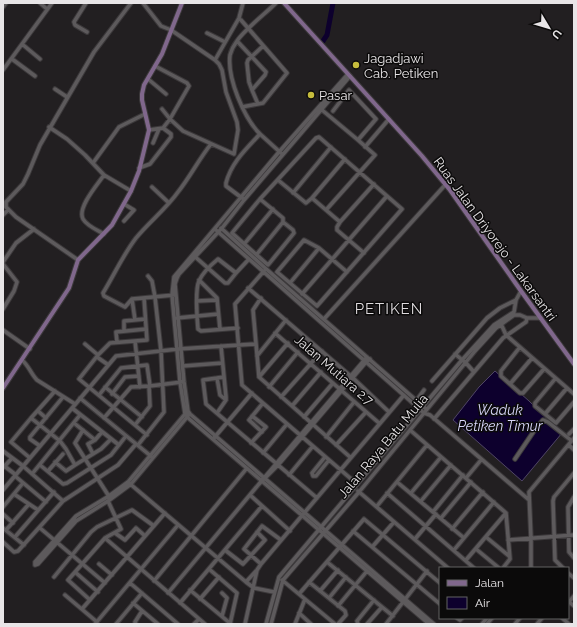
<svg xmlns="http://www.w3.org/2000/svg" width="577" height="627" font-family="Raleway,sans-serif">
<style>
.water{fill:#0d002d;stroke:#4f4565}
.lines{fill:none;stroke-linecap:round;stroke-linejoin:round}
.river{stroke:#0d002d;stroke-width:5}
.minor-casing{stroke:#3c393b;stroke-width:5.5}
.major-casing{stroke:#3c393b;stroke-width:6}
.minor{stroke:#5d5a5c;stroke-width:3.5}
.major{stroke:#80678c;stroke-width:4}
.poi-dot{fill:#c6bc3c;stroke:#0b0a0a;stroke-width:1.5}
.labels{text-anchor:middle;dominant-baseline:central;stroke-width:3;stroke-linejoin:round;paint-order:stroke}
.poi-label{font-size:13px;fill:#e8e5e7;stroke:#0b0a0a;text-anchor:start}
.street-label{font-size:13px;fill:#e8e5e7;stroke:#0b0a0a}
.water-label{font-size:14px;font-style:italic;fill:#d7d5f9;stroke:#0b0a0a}
.quarter-label{font-size:15px;letter-spacing:1px;fill:#dedadd;stroke:#0b0a0a}
</style>
<rect width="100%" height="100%" fill="#221f21"/>
<path class="water" d="M495 371 529 401 562 433 522 481 453 420 479 387Z"/>
<g class="lines">
<path class="river" d="M323 41 327 35 333 3"/>
<g class="minor-casing">
<path id="minor" d="M40 3 47 9
M86 3 74 22 75 25 87 32
M143 3 161 26 171 30 215 60 219 64 222 70 226 92 237 122 238 130 234 154 183 131 170 119 162 109
M3 7 6 3
M241 20 287 73 263 103 242 107
M207 33 225 42
M237 41 266 72 265 75 252 90 258 104
M22 44 40 59
M12 59 35 76
M215 60 239 18 243 3
M3 70 52 3
M350 76 244 200 222 228 179 274 177 278 175 284 184 382 188 411 190 414 434 624
M148 79 166 94
M55 89 67 97
M252 90 249 82 247 63 248 60 263 46
M322 110 358 140
M49 127 67 139 85 155 104 175 131 191
M149 130 163 128 170 119 189 86 187 83 155 66
M260 134C244 118 227 78 230 55 231 51 234 45 237 41 244 30 266 13 276 3
M153 143 159 129
M365 147 389 119
M93 163 119 127 145 114
M139 168 150 164 171 137V134L163 128
M278 180 306 203 312 198 340 222 337 227V230L364 253
M152 187 169 203
M293 193 331 147
M242 198 226 186V183C231 163 246 149 260 134L281 153
M312 198 345 159
M260 199 283 218V222L293 230 294 233 268 265 232 233 260 199 316 138 319 137 402 209 317 306 277 272 304 240 319 248 347 272
M326 210 375 155 358 140 376 119 349 90 333 111
M3 215 8 210
M124 221 134 210 124 204
M340 222 374 184
M221 228 264 267 425 408
M216 230 424 413 430 415 528 499
M104 234C97 230 87 226 83 219 77 208 97 185 104 175
M245 243 273 209
M257 254 283 222
M193 255 225 283H228L236 273 218 259C212 264 202 274 199 281 195 289 197 319 198 329L201 331 238 328
M78 260 16 217 6 207V202L23 184 28 174 40 145 94 52 131 3
M3 262 16 243 34 229
M3 264 17 282 14 291 3 309
M264 271 235 304 242 385 357 484
M236 273 249 259
M199 280 217 298 220 329
M290 283 319 248
M248 288 353 378 389 412
M302 294 387 196
M144 298 147 340 110 343 98 355 79 379 147 435
M261 298 253 310 259 377 350 457
M132 299 125 307 104 296 103 293C114 275 123 255 136 238 149 222 166 209 178 192 190 177 199 159 211 144
M197 301 217 300
M177 318 218 314
M324 319 446 184
M135 320 132 299 174 295
M501 324 506 335 574 394
M3 330 30 349
M124 331V321L145 319
M275 333 379 423
M135 341 140 387
M117 342 116 332 146 329
M85 344 98 355
M520 347 501 371V376L520 393H523L544 369
M455 354 466 363 474 372
M257 356 286 320
M97 357 107 364
M367 357 259 484 278 465 366 362 370 359
M22 360C29 366 31 374 37 380L75 404
M183 366 222 363
M224 377 203 380 206 404 317 498
M259 377 288 343
M217 378 220 395 226 400
M555 379 535 403V406L556 423 574 402
M432 381 487 318 500 308 516 300
M510 384 532 358
M105 387 142 417
M269 387 298 352
M55 391 31 418 60 441 66 449 75 465 101 449 111 439
M112 394 125 377 139 376
M99 395 121 368 147 365 150 386
M281 397 322 351
M80 398 152 457
M416 401 424 390
M292 406 321 372
M72 408 119 445
M38 411 46 418
M186 413 187 417 429 624
M217 413 226 400V397L221 346
M545 414 567 388
M304 417 333 383
M104 418 131 387 150 386 182 382
M434 419 503 338 523 324 526 322 527 318
M74 423 95 440
M135 425 150 406 149 386
M83 430 75 443 110 498
M410 430 506 513 510 559 503 568
M262 432 249 420 263 403
M569 434 574 429
M326 437 354 402
M214 438 252 393
M251 443 266 427 252 416
M138 445 164 412 161 351 155 297 152 281 148 276
M336 445 366 412
M569 445 574 450
M40 446 30 439V437L63 397
M3 451 23 466 63 501
M263 453 287 424
M93 454 88 444 95 440 102 432
M325 457 312 473 313 476H316L329 460
M30 458 11 442 31 418
M515 459 536 428 543 420 548 422 572 441
M55 462 66 471 75 465
M3 465 16 475
M40 465 63 484 67 483 111 455 126 436
M4 467 12 458
M48 471 63 454
M32 474 80 415
M289 475 313 446
M15 476 46 502
M466 478 481 460
M397 482 464 538
M129 483 246 582 254 588 274 592
M3 490 116 356 178 349 255 344
M358 491 448 568
M387 493 474 568
M411 493 441 457
M14 494 38 510
M250 495 290 531
M574 497 568 507 569 552 574 558
M421 501 451 465
M377 506 427 445
M3 507 23 483
M433 512 463 475
M3 514 13 523
M441 518 471 482
M3 528 24 545
M40 528 105 583
M452 529 483 492
M6 530 29 504
M353 531 440 604
M115 533 125 540 136 528 145 536
M15 537 54 492
M486 537 509 556
M105 538 205 624
M415 539 436 514
M508 540 574 535
M3 542 14 552 18 551 63 501 118 465 136 444
M373 546 394 522
M476 549 499 568
M225 550 243 564 265 540 257 532
M454 550 494 502
M466 560 506 513
M327 562 393 616
M99 564 112 575
M261 564 244 549 262 526 281 540
M35 565V562L76 516 109 496 128 482 185 414 180 382 172 295 174 277 279 152 348 74
M35 565 38 564 76 521 108 501 131 484 188 416
M531 568V538L529 492 574 438
M563 568 555 560 553 501 554 497 574 473
M209 569 237 593 230 624
M75 572 98 592
M568 573 574 578
M54 577 91 532 97 527 132 510 154 526
M282 580 335 624
M154 581 247 468
M246 582 256 571
M309 582 345 611 346 615 338 624
M130 583 178 624
M190 590 231 624
M320 591 338 570
M168 593 259 484
M299 594 364 519 440 583
M65 595 97 622
M329 598 346 577
M200 599 219 577
M90 600 68 580 105 538 121 529 108 501
M568 601 574 606
M569 602 574 596
M133 603 158 624
M180 603 262 506
M338 606 367 571
M82 609 165 513
M299 613 311 624
M222 616 227 598 222 593
M457 618 460 620 462 618
M562 618 569 624
M95 624 178 525
M116 624 142 593
M136 624 135 622 142 611
M194 624 199 619
M245 624 257 570 261 564 404 395
M266 624 279 577 462 360 494 325 514 312 516 300 521 291
M271 624 283 580 359 492 475 351 496 328 514 315H520L527 318H541
M295 624 305 599
M358 624 357 621 374 600
M367 624 382 607
M386 624 427 571
M482 624 487 618
M487 624 492 618
M515 624 520 618
M537 624 542 618"/>
</g>
<g class="major-casing">
<path id="major" d="M284 3 422 156 450 190 521 291 574 364
M3 388 69 288 78 260 112 225 131 191 139 171 149 130 142 100V94L144 85 162 54 182 3"/>
</g>
<use href="#minor" class="minor"/>
<use href="#major" class="major"/>
</g>
<g class="poi-dot">
<circle cx="356" cy="65" r="4"/>
<circle cx="311" cy="95" r="4"/>
</g>
<g class="labels">
<g class="poi-label">
<text x="364" y="58">Jagadjawi<tspan x="364" dy="15">Cab. Petiken</tspan></text>
<text x="319" y="95">Pasar</text>
</g>
<g class="street-label">
<text transform="translate(495 239) rotate(54)">Ruas Jalan Driyorejo - Lakarsantri</text>
<text transform="translate(334 370) rotate(41)">Jalan Mutiara 2.7</text>
<text transform="translate(383 446) rotate(-50)">Jalan Raya Batu Mulia</text>
</g>
<g class="water-label">
<text x="500" y="410">Waduk<tspan x="500" dy="16">Petiken Timur</tspan></text>
</g>
<g class="quarter-label">
<text x="389" y="309">PETIKEN</text>
</g>
</g>
<rect width="577" height="627" fill="none" stroke="#e8e5e7" stroke-width="8"/>
<rect x="439" y="567" width="130" height="52" fill="#0b0a0a" stroke="#636262"/>
<rect x="447" y="580" width="20" height="6" fill="#80678c" stroke="#636262"/>
<text x="475" y="587" font-size="12" fill="#e8e5e7">Jalan</text>
<rect x="447" y="597" width="20" height="12" fill="#0d002d" stroke="#636262"/>
<text x="475" y="607" font-size="12" fill="#e8e5e7">Air</text>
<g transform="translate(549 28) rotate(128)" stroke="#0b0a0a" stroke-width="3" paint-order="stroke">
<path d="M0-3L7 15L0 10L-7 15Z" fill="#e8e5e7"/>
<text y="-6" font-size="11" font-weight="bold" text-anchor="middle" fill="#e8e5e7">U</text>
</g>
</svg>
